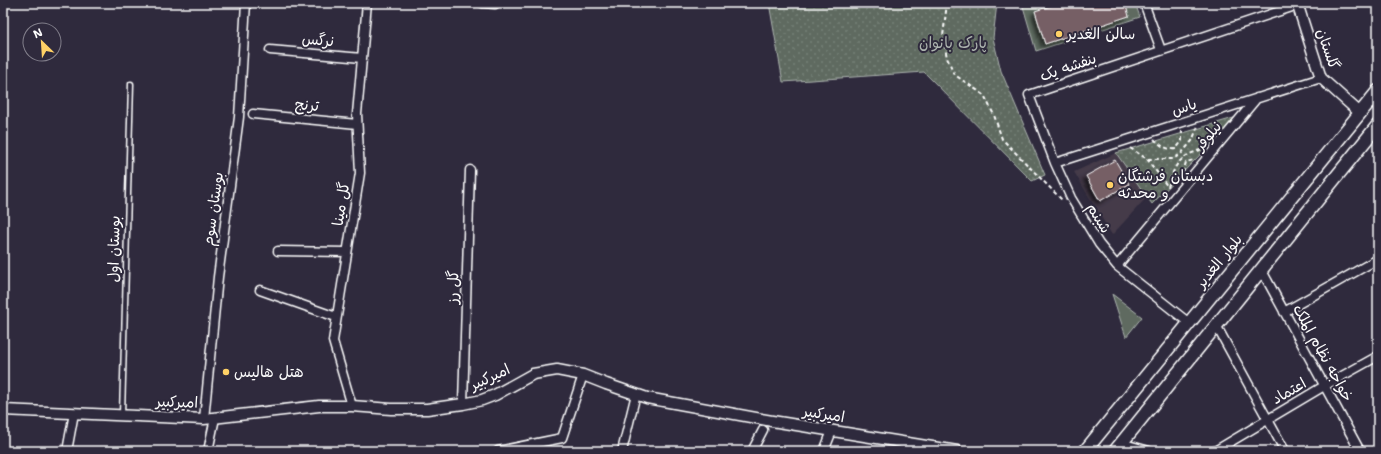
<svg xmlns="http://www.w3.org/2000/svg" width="1381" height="454" font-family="'Shantell Sans','Playpen Sans Arabic',sans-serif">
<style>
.built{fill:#443a49}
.grass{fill:#5e6b60;stroke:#aeb5b0}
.park{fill:url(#park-dots);stroke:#aeb5b0}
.building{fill:#765e65;stroke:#fff;filter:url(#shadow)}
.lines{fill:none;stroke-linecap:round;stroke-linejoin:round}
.service-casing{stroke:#fff;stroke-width:7}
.minor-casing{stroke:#fff;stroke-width:11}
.tertiary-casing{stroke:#fff;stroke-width:13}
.primary-casing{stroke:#fff;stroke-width:15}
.path{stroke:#fff;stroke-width:2;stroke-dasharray:4 3;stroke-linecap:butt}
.service{stroke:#2f2a3d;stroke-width:4}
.minor{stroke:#2f2a3d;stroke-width:8}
.tertiary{stroke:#2f2a3d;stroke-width:10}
.primary{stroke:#2f2a3d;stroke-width:12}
.poi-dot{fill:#ffd166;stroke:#2f2a3d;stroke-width:1.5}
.labels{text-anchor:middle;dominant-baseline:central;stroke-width:4;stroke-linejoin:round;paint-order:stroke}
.poi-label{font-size:15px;fill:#fff;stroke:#2f2a3d;text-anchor:start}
.street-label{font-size:15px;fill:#fff;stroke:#2f2a3d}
.park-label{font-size:15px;fill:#aeb5b0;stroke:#2f2a3d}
</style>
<defs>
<pattern id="park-dots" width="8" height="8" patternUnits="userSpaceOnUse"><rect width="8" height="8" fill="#5e6b60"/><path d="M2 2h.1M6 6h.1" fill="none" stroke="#768178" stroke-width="1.8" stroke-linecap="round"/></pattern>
<filter id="shadow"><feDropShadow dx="-3.5" dy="3.5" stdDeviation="2" flood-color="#0009"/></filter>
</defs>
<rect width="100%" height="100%" fill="#2f2a3d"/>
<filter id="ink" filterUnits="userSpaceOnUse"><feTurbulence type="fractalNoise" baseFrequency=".025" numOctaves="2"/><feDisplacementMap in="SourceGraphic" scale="8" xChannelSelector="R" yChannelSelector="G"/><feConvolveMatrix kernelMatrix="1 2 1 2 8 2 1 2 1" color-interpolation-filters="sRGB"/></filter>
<g filter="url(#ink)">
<path class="built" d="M1116 153 1147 197 1112 235 1074 172Z"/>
<path class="grass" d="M1022 3H1135L1140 17 1036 51Z
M1112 294 1142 317 1126 337Z"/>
<path class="park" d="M769 3H997L993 38 1001 71 1045 175 1032 181 924 72 783 82Z
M1237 117 1152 204 1116 153Z"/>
<path class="building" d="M1060 3H1125L1129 16 1045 44 1035 11Z
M1115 160 1129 184 1100 201 1086 176Z"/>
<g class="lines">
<g class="service-casing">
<path id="service" d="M122 415 131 84"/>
</g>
<g class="minor-casing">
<path id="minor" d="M482 3 495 4
M1144 3 1161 50
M270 50 362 58
M253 114 357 124
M1055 163 1321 78
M278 251 347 252
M1117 266 1257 98
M1261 269 1360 451
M260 290 336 317
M1284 312 1378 259
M1189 323 1117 266 1099 244 1071 198 1055 163 1029 95 1304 3
M1216 325 1285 451
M463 404 470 170
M352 406 333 341 360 173 357 114 367 3
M204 419 218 277 239 117 246 3
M1121 443 1149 451
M67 451 74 413
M208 451 215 418
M498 451 562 438 583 375
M622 451 636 394
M752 451 763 430
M824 451 832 431
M1215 451 1324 386 1378 356"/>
</g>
<g class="tertiary-casing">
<path id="tertiary" d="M1297 3 1321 78 1360 113
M3 410 204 419 319 406H352L391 409H427L463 404 482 400 495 395 533 374 557 370 583 375 606 384 647 398 772 421 957 451"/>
</g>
<g class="primary-casing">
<path id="primary" d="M1085 451 1378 91
M1115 451 1378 125"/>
</g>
<path class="path" d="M947 3 943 36 947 58 955 75 984 95 994 115 1002 139 1062 200
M1154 139C1161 146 1167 150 1176 149L1182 141V131
M1130 148 1147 159H1173L1181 154 1192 141 1198 126
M1147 159 1168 187
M1183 173 1186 162 1194 160
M1168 187C1175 164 1178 157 1203 149"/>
<use href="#service" class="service"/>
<use href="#minor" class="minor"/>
<use href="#tertiary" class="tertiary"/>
<use href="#primary" class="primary"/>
</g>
</g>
<g class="poi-dot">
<circle cx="1059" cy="34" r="4"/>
<circle cx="1110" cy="185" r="4"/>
<circle cx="226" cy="372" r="4"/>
</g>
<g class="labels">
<g class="poi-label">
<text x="1067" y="34">سالن الغدیر</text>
<text x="1118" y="176">دبستان فرشتگان<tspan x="1118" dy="17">و محدثه</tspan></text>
<text x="234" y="372">هتل هالیس</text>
</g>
<g class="street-label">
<text transform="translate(318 40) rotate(5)">نرگس</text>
<text transform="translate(1328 49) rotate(71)">گلستان</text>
<text transform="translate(1068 67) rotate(-19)">بنفشه یک</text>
<text transform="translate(307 105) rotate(5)">ترنج</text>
<text transform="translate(1184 107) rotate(-18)">یاس</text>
<text transform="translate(1208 136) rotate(-50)">نیلوفر</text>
<text transform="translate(341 204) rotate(-81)">گل مینا</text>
<text transform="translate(213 209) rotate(-82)">بوستان سوم</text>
<text transform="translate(1099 218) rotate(59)">شبنم</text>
<text transform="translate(114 249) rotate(-89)">بوستان اول</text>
<text transform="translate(1219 261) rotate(-51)">بلوار الغدیر</text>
<text transform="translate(453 287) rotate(-88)">گل رز</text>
<text transform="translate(1323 353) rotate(61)">خواجه نظام الملک</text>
<text transform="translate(490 377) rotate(-25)">امیرکبیر</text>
<text transform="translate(1289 391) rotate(-30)">اعتماد</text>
<text transform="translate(177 402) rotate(2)">امیرکبیر</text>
<text transform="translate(824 414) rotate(9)">امیرکبیر</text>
</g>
<g class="park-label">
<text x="953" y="43">پارک بانوان</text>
</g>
</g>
<rect width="1381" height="454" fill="none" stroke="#2f2a3d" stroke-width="16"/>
<rect x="8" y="8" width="1365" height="438" fill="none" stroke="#fff" stroke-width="1.5" filter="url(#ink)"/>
<g transform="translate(42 42) rotate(335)"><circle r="19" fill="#2f2a3d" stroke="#827f8b"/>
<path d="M0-3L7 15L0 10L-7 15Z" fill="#ffd166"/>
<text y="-6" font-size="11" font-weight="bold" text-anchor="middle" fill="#ffffff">N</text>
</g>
</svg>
